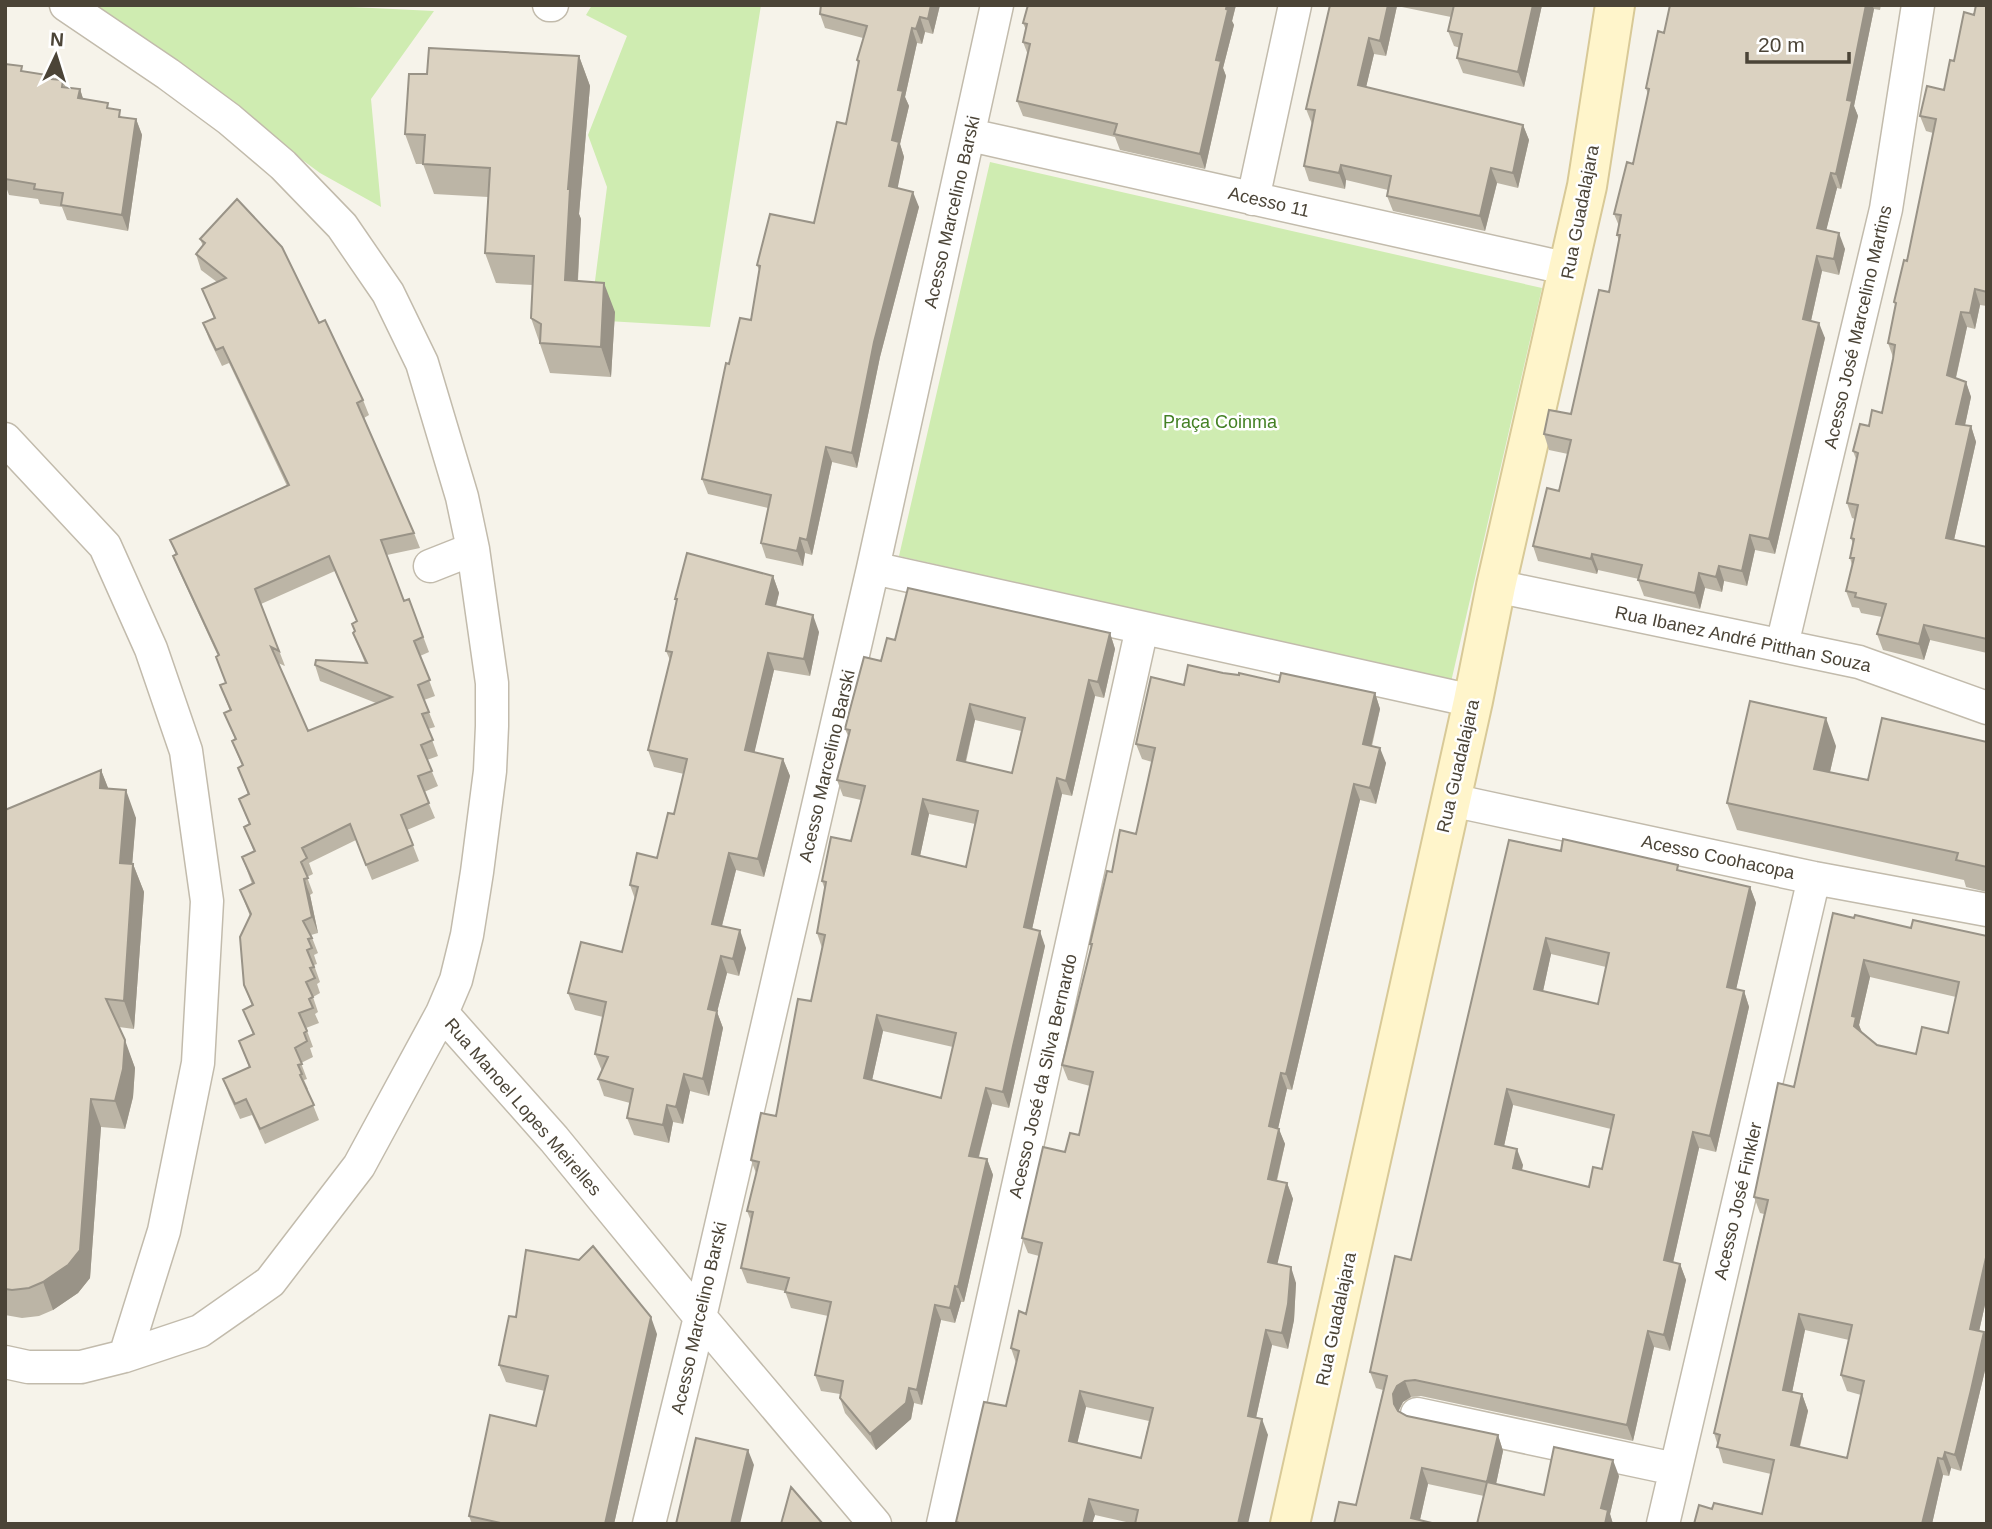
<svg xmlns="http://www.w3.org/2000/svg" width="1992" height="1529" font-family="Helvetica,sans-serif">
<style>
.green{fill:#cfecb1}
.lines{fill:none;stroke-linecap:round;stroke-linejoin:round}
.minor-casing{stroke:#c2bbac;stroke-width:35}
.secondary-casing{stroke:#d8c997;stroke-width:42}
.minor{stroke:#fff;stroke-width:32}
.secondary{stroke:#fff5cb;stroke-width:38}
.wall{fill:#bcb5a6;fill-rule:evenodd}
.shaded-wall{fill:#999387}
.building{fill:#dbd2c1;stroke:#999387;stroke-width:2;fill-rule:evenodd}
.labels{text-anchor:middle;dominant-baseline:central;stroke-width:5;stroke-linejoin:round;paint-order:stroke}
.street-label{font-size:18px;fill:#4b4437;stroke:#fff}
.park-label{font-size:18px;fill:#448125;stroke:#fff}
</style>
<rect width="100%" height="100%" fill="#f6f3ea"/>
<path class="green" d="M93 5H310L434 11 371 99 381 207 320 173Z
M592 5H761L710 327 590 320 607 187 588 135 627 36 586 15Z
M990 162 1542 288 1451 682 899 556Z"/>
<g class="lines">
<g class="minor-casing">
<path id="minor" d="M549 5H552
M970 135 1569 269
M1253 199 1295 5
M5 439 105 546 151 649 186 751 207 901 198 1063 164 1231 125 1356
M430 566 473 549
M873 568 1473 701
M1496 586 1859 662 1987 708
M1782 645 1886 209 1918 5
M1451 800 1814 878 1987 910
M442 1013 554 1139 700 1317 875 1524
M5 1362 28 1367H81L125 1356 200 1331 270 1282 359 1166 442 1013 456 980 467 935 477 872 490 771 492 726V683L473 549 462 497 422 363 388 293 342 226 283 165 229 119 168 74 66 5
M1417 1414 1675 1469
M649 1524 700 1317 873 568 997 5
M943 1524 1142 628
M1663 1524 1814 878"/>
</g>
<g class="secondary-casing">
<path id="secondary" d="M1290 1524 1473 701 1496 586 1587 186 1615 5"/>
</g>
<use href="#minor" class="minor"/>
<use href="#secondary" class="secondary"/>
</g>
<path class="wall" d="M940 5 933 34 925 32 922 44 917 43 905 97 909 106 900 144 904 157 897 188 919 207 880 357 857 468 832 462 812 555 805 553 803 566 766 558 761 543 768 508 708 494 702 479 729 364 751 320 759 270 757 265 814 223 846 124 858 64 857 60 863 38 825 28 820 14Z
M1028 5H1236L1232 21 1234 25 1223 68 1226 76 1205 169 1120 150 1115 137 1023 116 1017 101 1028 55 1023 42 1026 30 1023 23Z
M1330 5H1542L1524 87 1463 73 1457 58 1460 48 1454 46 1448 31 1451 17 1397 6 1386 56 1374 54 1366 87 1523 125 1529 140 1518 188 1497 183 1485 231 1393 211 1387 196 1388 190 1346 180 1345 189 1309 181 1304 166 1312 124 1306 109Z
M1670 5H1881L1880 10 1874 9 1854 106 1858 116 1841 189 1837 188 1826 230 1845 249 1839 275 1822 271 1811 321 1825 338 1775 554 1755 550 1747 586 1724 581 1722 592 1705 588 1700 609 1644 596 1638 580 1639 579 1598 570 1597 574 1538 561 1533 546 1559 491 1568 454 1549 450 1544 434 1571 414 1609 292 1619 241 1617 235 1619 226 1614 214 1633 164 1648 95 1646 88 1664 33Z
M1987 5V306L1980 305 1975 329 1967 327 1956 378 1966 382 1971 397 1965 425 1971 426 1976 442 1954 540 1987 547V653L1930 640 1924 660 1883 650 1877 634 1882 617 1861 613 1859 608 1852 607 1846 591 1852 565 1850 558 1853 544 1851 538 1855 519 1852 518 1847 503 1856 459 1853 451 1869 426 1882 413 1893 357 1888 343 1896 306 1894 302 1907 261 1933 133 1926 131 1920 116 1944 90 1954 61 1974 15Z
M579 56 590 86 579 214 581 219 578 281 615 312 611 377 550 373 531 318 533 285 496 283 485 253 488 197 434 194 423 164H416L405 134 427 74Z
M5 59 7 64 24 72 54 79 63 80 66 88 80 89 83 99 110 109 122 117 136 119 142 135 128 231 67 220 62 207 40 204 38 199 9 195 5 184Z
M200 239 319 323 363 400 369 415 364 418 414 533 420 548 387 555 404 601 409 599 429 652 420 656 435 696 424 700 435 727 428 729 438 756 427 760 438 786 424 792 435 818 407 830 419 861 372 880 356 840 309 863 313 874 307 877 313 893 310 895 318 933 311 935 318 953 314 955 317 964 314 965 320 982 317 984 320 993 313 997 318 1012 315 1014 319 1023 306 1028 313 1047 310 1048 313 1057 301 1063 307 1079 304 1080 308 1089 307 1090 319 1120 265 1144 252 1115 240 1119 229 1095 223 1079 249 1067 239 1041 253 1034 243 1010 252 1006 244 985 250 916 240 890 252 884 242 857 254 852 244 827 249 824 239 799 248 794 238 768 242 766 232 741 235 739 224 713 230 711 220 685 226 683 218 656 179 571 173 556 176 555 170 540 287 486 229 363 222 366 209 339 203 323 214 318 202 289 217 282 201 270 196 254 203 246ZM335 571 357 622 352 624 355 632 353 633 365 663 315 665 320 681 376 703 308 731 278 663 285 666 261 604Z
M773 576 779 593 776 606 819 632 810 676 774 670 754 752 783 759 790 776 764 877 736 870 722 926 746 948 739 976 727 973 717 1012 723 1028 709 1096 690 1091 683 1124 673 1122 669 1143 634 1135 627 1118 630 1103 604 1096 598 1079 602 1071 595 1054 603 1017 575 1010 568 993 622 952 635 899 630 885 657 858 674 814 684 774 654 767 648 750 670 660 666 651 677 603 675 599Z
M1110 633 1115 649 1104 698 1095 696 1072 796 1062 794 1032 929 1045 946 1009 1108 992 1104 979 1157 987 1159 993 1175 964 1302H961L955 1323 941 1320 922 1405 914 1403 911 1419 876 1450 845 1413 840 1398V1394L821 1391 815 1375 828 1316 791 1308 785 1291 747 1283 741 1268 751 1221 747 1211 756 1173 751 1160 776 1116 811 1001 822 948 817 933 825 890 822 881 851 841 861 800 843 796 837 780 849 738 845 729 881 661 895 640ZM975 720 1021 731 1012 773 966 762ZM929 814 975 824 966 867 920 856ZM883 1031 953 1047 941 1098 872 1080Z
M1223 673 1279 682 1375 693 1380 709 1372 746 1386 763 1376 804 1360 800 1292 1090 1287 1089 1278 1128 1285 1144 1277 1181 1287 1183 1293 1199 1277 1264 1296 1283 1294 1320 1288 1349 1272 1345 1256 1418 1268 1435 1135 1524 1095 1515 1092 1524H957L956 1522 1006 1406 1016 1363 1011 1348 1026 1314 1039 1256 1028 1253 1022 1238 1065 1152 1079 1135 1090 1086 1068 1080 1062 1065 1091 948 1090 944 1112 872 1136 834 1152 762 1142 759 1136 744 1184 685ZM1086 1407 1149 1421 1141 1458 1077 1443Z
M1987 742V892L1966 887 1964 880 1737 830 1727 803 1836 746 1830 772 1868 780Z
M101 770 108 788 136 818 132 864H133L144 892 134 1029 119 1027 135 1068 133 1097 125 1129 101 1127 90 1278 78 1293 53 1310 39 1316 22 1318 5 1315V810Z
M1561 851 1680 871 1750 887 1756 903 1736 989 1744 991 1749 1007 1716 1152 1699 1148 1673 1262 1680 1264 1686 1280 1670 1351 1654 1347 1633 1441 1421 1396 1411 1397 1403 1402 1399 1410V1412L1407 1416 1498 1435 1503 1451 1496 1484 1544 1495 1619 1476 1610 1514 1613 1524H1477L1484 1496 1428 1484 1420 1520 1356 1505 1383 1390 1376 1388 1370 1372ZM1551 954 1606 967 1598 1004 1543 991ZM1513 1105 1611 1129 1602 1169 1589 1187 1522 1171 1523 1165 1504 1146Z
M1854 918 1911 928 1987 936V1296L1979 1331 1984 1332 1987 1339V1362L1961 1471 1951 1468 1949 1476 1943 1475 1932 1524H1694L1712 1509 1762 1514 1771 1474 1723 1463 1714 1433 1764 1214 1760 1213 1754 1197ZM1870 977 1956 997 1948 1033 1916 1054 1877 1045 1862 1032 1859 1025ZM1805 1330 1849 1340 1841 1375 1847 1391 1861 1395 1847 1458 1800 1447 1808 1411 1802 1394 1792 1392Z
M516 1317 657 1334 614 1524H472L469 1516 536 1426 545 1391 506 1382 499 1365Z"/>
<path class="shaded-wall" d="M931 5H940L933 34 928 19Z
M1227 5H1236L1232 21 1234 25 1223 68 1226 76 1205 169 1200 154Z
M1388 5 1397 6 1386 56 1380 41Z
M1533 5H1542L1524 87 1518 72Z
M1866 5H1872L1874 9 1854 106 1858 116 1841 189 1836 174 1847 100Z
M920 17 925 32 922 44 916 29Z
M912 28 917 43 905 97 909 106 900 144 904 157 895 201 889 186 892 140 898 90Z
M1369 38 1374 54 1363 100 1358 85Z
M579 56 590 86 579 214 581 219 576 310 565 280 568 189Z
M80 89 85 105 78 98Z
M136 119 142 135 128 231 122 215Z
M1523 125 1529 140 1518 188 1513 173Z
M1341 165 1346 180 1345 189 1339 173Z
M1491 168 1497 183 1485 231 1480 216Z
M1831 173 1837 188 1823 243 1817 228Z
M913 192 919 207 880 357 857 468 852 453 874 342Z
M1839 233 1845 249 1839 275 1834 259Z
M1817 256 1822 271 1808 334 1803 319Z
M604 283 615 312 611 377 601 347Z
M1975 289 1980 305 1975 329 1970 313Z
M1961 312 1967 327 1953 390 1947 375Z
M1819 323 1825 338 1775 554 1769 539Z
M1966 382 1971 397 1962 439 1956 424Z
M1971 426 1976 442 1951 553 1946 538Z
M826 447 832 462 812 555 807 540Z
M1750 535 1755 550 1747 586 1742 571Z
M800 538 805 553 803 566 797 551Z
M1592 554 1598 570 1597 574 1591 559Z
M1719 566 1724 581 1722 592 1716 577Z
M1699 573 1705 588 1700 609 1695 593Z
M773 576 779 593 772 621 766 604Z
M813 615 819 632 810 676 804 659Z
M1924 625 1930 640 1924 660 1919 644Z
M1110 633 1115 649 1104 698 1098 682Z
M768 653 774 670 751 767 745 750Z
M1089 680 1095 696 1072 796 1066 781Z
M1375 693 1380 709 1368 759 1363 744Z
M970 704 975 720 962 776 957 760Z
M1826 718 1836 746 1824 797 1814 769Z
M1380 748 1386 763 1376 804 1370 788Z
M783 759 790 776 764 877 758 859Z
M101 770 112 798 100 788Z
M1057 778 1062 794 1029 943 1024 927Z
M1354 784 1360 800 1292 1090 1286 1074Z
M126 790 136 818 130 891 120 863Z
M923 799 929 814 917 870 912 854Z
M729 853 736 870 718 941 712 924Z
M133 864 144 892 134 1029 124 1001Z
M304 879 310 895 318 933 312 917Z
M1750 887 1756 903 1733 1003 1727 987Z
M740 930 746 948 739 976 733 959Z
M1040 931 1045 946 1009 1108 1003 1092Z
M1546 938 1551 954 1540 1005 1534 989Z
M721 956 727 973 717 1012 723 1028 709 1096 703 1079 708 1009Z
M1864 960 1870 977 1859 1025 1862 1033 1854 1026 1852 1016Z
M1744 991 1749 1007 1716 1152 1710 1136Z
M877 1015 883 1031 869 1094 864 1078Z
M125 1040 135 1068 133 1097 125 1129 115 1101Z
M1281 1073 1287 1089 1275 1142 1269 1126Z
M684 1074 690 1091 683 1124 676 1107Z
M986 1088 992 1104 975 1171 969 1156Z
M1507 1089 1513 1105 1501 1160 1495 1144Z
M91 1099 101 1127 90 1278 78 1293 53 1310 43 1282Z
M667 1105 673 1122 669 1143 663 1125Z
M1279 1129 1285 1144 1273 1195 1268 1179Z
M1693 1132 1699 1148 1670 1276 1664 1260Z
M1517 1149 1523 1165 1518 1184 1513 1168Z
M987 1159 993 1175 964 1302 958 1287Z
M1287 1183 1293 1199 1274 1278 1268 1262Z
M1987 1253V1296L1976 1345 1970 1329Z
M1680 1264 1686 1280 1670 1351 1664 1335Z
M1291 1267 1296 1283 1294 1320 1288 1349 1282 1333Z
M955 1286 961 1302 955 1323 950 1308Z
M935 1305 941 1320 922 1405 917 1390Z
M1799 1314 1805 1330 1789 1407 1783 1390Z
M651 1317 657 1334 614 1524H605Z
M1266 1330 1272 1345 1253 1431 1248 1416Z
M1648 1331 1654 1347 1633 1441 1627 1425Z
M1984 1332 1987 1339V1362L1961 1471 1955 1455Z
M1405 1381 1411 1397 1403 1402 1399 1410 1400 1420 1394 1404 1393 1394 1397 1386Z
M909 1388 914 1403 911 1419 876 1450 870 1434Z
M1080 1391 1086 1407 1074 1457 1069 1441Z
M1802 1394 1808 1411 1796 1461 1791 1445Z
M1262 1419 1268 1435 1248 1524H1238Z
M1498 1435 1503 1451 1493 1498 1487 1482Z
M748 1450 754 1465 740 1524H731Z
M1945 1452 1951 1468 1949 1476 1943 1459Z
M1938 1458 1943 1475 1932 1524H1922Z
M1613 1460 1619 1476 1610 1514 1613 1524H1605L1601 1508Z
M1422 1468 1428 1484 1419 1524 1411 1518Z
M1089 1499 1095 1515 1092 1524H1083Z"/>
<path class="building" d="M821 5H931L928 19 920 17 916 29 912 28 898 90 903 91 892 140 899 142 889 186 913 192 874 342 852 453 826 447 807 540 800 538 797 551 761 543 771 495 702 479 726 363 729 364 740 318 751 320 760 266 757 265 770 214 814 223 837 122 846 124 859 61 857 60 867 26 820 14Z
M1028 5H1227L1226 9 1228 10 1216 60 1221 61 1200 154 1114 134 1117 124 1017 101 1030 44 1023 42 1027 24 1023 23Z
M1330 5H1388L1380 41 1369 38 1358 85 1523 125 1513 173 1491 168 1480 216 1387 196 1391 176 1341 165 1339 173 1304 166 1315 110 1306 109Z
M1454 5H1533L1518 72 1457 58 1462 34 1448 31Z
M1670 5H1866L1847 100 1852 101 1836 174 1831 173 1817 228 1839 233 1834 259 1817 256 1803 319 1819 323 1769 539 1750 535 1742 571 1719 566 1716 577 1699 573 1695 593 1638 580 1642 565 1592 554 1591 559 1533 546 1547 488 1559 491 1571 440 1544 434 1549 410 1571 414 1599 290 1609 292 1620 235H1617L1621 215 1614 214 1627 162 1633 164 1649 89 1646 88 1658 31 1664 33Z
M1976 5H1987V292L1975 289 1970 313 1961 312 1947 375 1966 382 1956 424 1971 426 1946 538 1987 547V639L1924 625 1919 644 1877 634 1886 604 1855 597 1856 593 1846 591 1854 558H1850L1854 539 1851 538 1858 505 1847 503 1858 453 1853 451 1860 424 1869 426 1872 410 1882 413 1893 359 1895 345 1888 343 1896 303 1894 302 1904 260 1907 261 1936 119 1920 116 1927 86 1944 90 1950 60 1954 61 1964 12 1974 15Z
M429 48 579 56 568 189H570L565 280 604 283 601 347 540 343 541 324 531 318 534 256 485 253 490 168 423 164 425 135 405 134 409 74H427Z
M5 64 22 66 21 71 53 76 52 79 63 80 62 87 80 89 78 98 108 103 107 108 120 110 119 117 136 119 122 215 61 205 63 193 34 189 35 184 5 179Z
M237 199 282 247 319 323 325 320 363 400 357 403 414 533 381 540 404 601 409 599 423 637 414 641 430 680 418 685 429 712 422 714 433 740 421 745 432 771 418 776 429 803 401 815 413 845 366 865 350 824 302 848 307 858 301 862 308 878 304 879 312 917 303 921 312 938 308 939 312 948 307 950 314 967 310 968 315 978 306 982 313 997 309 999 313 1008 299 1013 307 1031 304 1033 307 1041 295 1048 302 1064 298 1065 302 1074 300 1075 314 1105 260 1129 246 1099 235 1104 223 1079 250 1067 239 1041 254 1034 243 1010 253 1005 244 985 240 937 251 914 240 890 254 883 242 857 255 851 244 827 250 824 239 799 249 794 238 768 243 765 232 741 236 739 224 713 231 710 220 685 226 683 216 657 219 655 173 556 177 554 170 540 289 485 223 347 216 350 203 323 215 318 202 289 226 278 196 254 205 243 200 239ZM329 556 357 621 352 624 355 631 353 633 367 663 316 660 315 665 392 697 308 731 271 647 279 651 255 589Z
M687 553 773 576 766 604 813 615 804 659 768 653 745 750 783 759 758 859 729 853 712 924 740 930 733 959 721 956 708 1009 717 1011 703 1079 684 1074 676 1107 667 1105 663 1125 627 1118 633 1089 598 1079 608 1057 595 1054 606 1002 568 993 581 942 622 952 638 887 630 885 637 853 657 858 668 813 674 814 687 759 648 750 672 652 666 651 677 599H675Z
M908 588 1110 633 1098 682 1089 680 1066 781 1057 778 1024 927 1040 931 1013 1046 1003 1092 986 1088 969 1156 987 1159 958 1287 955 1286 950 1308 935 1305 917 1390 909 1388 906 1403 870 1434 840 1398 843 1381 815 1375 831 1302 785 1292 789 1278 741 1268 753 1212 747 1211 759 1162 751 1160 761 1113 776 1116 798 999 811 1001 825 935 817 933 826 882 822 881 831 837 851 841 865 786 837 780 850 730 845 729 849 713 864 657 881 661 887 638 895 640ZM970 704 1025 718 1012 773 957 760ZM923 799 978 811 966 867 912 854ZM877 1015 956 1033 941 1098 864 1078Z
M1188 665 1223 673 1239 675V673L1279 682 1281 673 1375 693 1363 744 1380 748 1370 788 1354 784 1286 1074 1281 1073 1269 1126 1279 1129 1268 1179 1287 1183 1268 1262 1291 1267 1288 1304 1282 1333 1266 1330 1248 1416 1262 1419 1238 1524H1135L1138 1510 1089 1499 1083 1524H963L956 1522 984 1402 1006 1406 1019 1351 1011 1348 1019 1311 1026 1314 1042 1243 1022 1238 1043 1147 1065 1152 1070 1133 1079 1135 1093 1072 1062 1065 1092 944H1090L1107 871 1112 872 1120 830 1136 834 1148 780 1155 748 1136 744 1151 677 1184 685ZM1080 1391 1153 1408 1141 1458 1069 1441Z
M1750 701 1826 718 1814 769 1868 780 1882 718 1987 742V867L1956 860 1958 853 1727 803Z
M101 770 100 788 126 790 120 863 133 864 124 1001 106 999 125 1040 123 1069 115 1101 91 1099 80 1250 68 1265 43 1282 29 1288 12 1290 5 1289V810Z
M1563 839 1678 865 1677 870 1750 887 1727 987 1744 991 1716 1110 1710 1136 1693 1132 1664 1260 1680 1264 1664 1335 1648 1331 1627 1425 1415 1380 1405 1381 1397 1386 1393 1394 1394 1404 1398 1411 1407 1416 1498 1435 1487 1482 1422 1468 1411 1518 1436 1524H1334L1339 1502 1356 1505 1387 1376 1370 1372 1395 1256 1411 1260 1509 840 1561 851ZM1546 938 1609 953 1598 1004 1534 989ZM1507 1089 1614 1115 1602 1169 1593 1167 1589 1187 1513 1168 1517 1149 1495 1144Z
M1833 913 1854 918 1855 915 1911 928 1913 920 1987 936V1253L1970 1329 1984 1332 1971 1390 1955 1455 1945 1452 1943 1459 1938 1458 1922 1524H1694L1699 1505 1712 1509 1714 1503 1762 1514 1774 1460 1717 1447 1720 1435 1714 1433 1768 1200 1754 1197 1778 1083 1794 1087ZM1864 960 1959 982 1948 1033 1922 1027 1916 1054 1877 1045 1854 1026 1856 1017 1852 1016ZM1799 1314 1852 1325 1841 1375 1864 1381 1847 1458 1791 1445 1802 1394 1783 1390Z
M593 1246 651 1317 605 1524H505L469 1516 490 1415 536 1426 548 1376 499 1365 509 1316 516 1317 526 1250 579 1260Z
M696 1438 748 1450 731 1524H676Z
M1554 1447 1613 1460 1601 1508 1608 1510 1605 1524H1477L1487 1482 1544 1495Z
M791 1487 823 1524H781Z"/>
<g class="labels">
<g class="street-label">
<text transform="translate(1269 202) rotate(13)">Acesso 11</text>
<text transform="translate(952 212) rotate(-77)">Acesso Marcelino Barski</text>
<text transform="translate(1580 212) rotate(-79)">Rua Guadalajara</text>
<text transform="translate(1858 327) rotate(-77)">Acesso José Marcelino Martins</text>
<text transform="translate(1743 639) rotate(12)">Rua Ibanez André Pitthan Souza</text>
<text transform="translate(827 766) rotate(-77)">Acesso Marcelino Barski</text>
<text transform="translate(1458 766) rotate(-77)">Rua Guadalajara</text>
<text transform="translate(1718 857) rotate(12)">Acesso Coohacopa</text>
<text transform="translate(1043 1076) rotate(-77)">Acesso José da Silva Bernardo</text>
<text transform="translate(523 1107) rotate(49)">Rua Manoel Lopes Meirelles</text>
<text transform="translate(1738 1201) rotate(-77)">Acesso José Finkler</text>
<text transform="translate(699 1318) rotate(-77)">Acesso Marcelino Barski</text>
<text transform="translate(1336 1319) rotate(-78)">Rua Guadalajara</text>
</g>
<g class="park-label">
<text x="1220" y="422">Praça Coinma</text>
</g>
</g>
<rect width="1992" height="1529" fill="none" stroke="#4b4437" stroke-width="14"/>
<g transform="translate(56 56) rotate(4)" stroke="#ffffff" stroke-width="5" paint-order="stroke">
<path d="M0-5L12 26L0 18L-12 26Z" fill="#4b4437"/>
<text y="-10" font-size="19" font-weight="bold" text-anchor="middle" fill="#4b4437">N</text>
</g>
<path d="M1747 52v10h102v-10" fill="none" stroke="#4b4437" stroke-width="3.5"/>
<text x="1758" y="52" font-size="21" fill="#4b4437" stroke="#ffffff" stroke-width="5" paint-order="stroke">20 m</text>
</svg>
